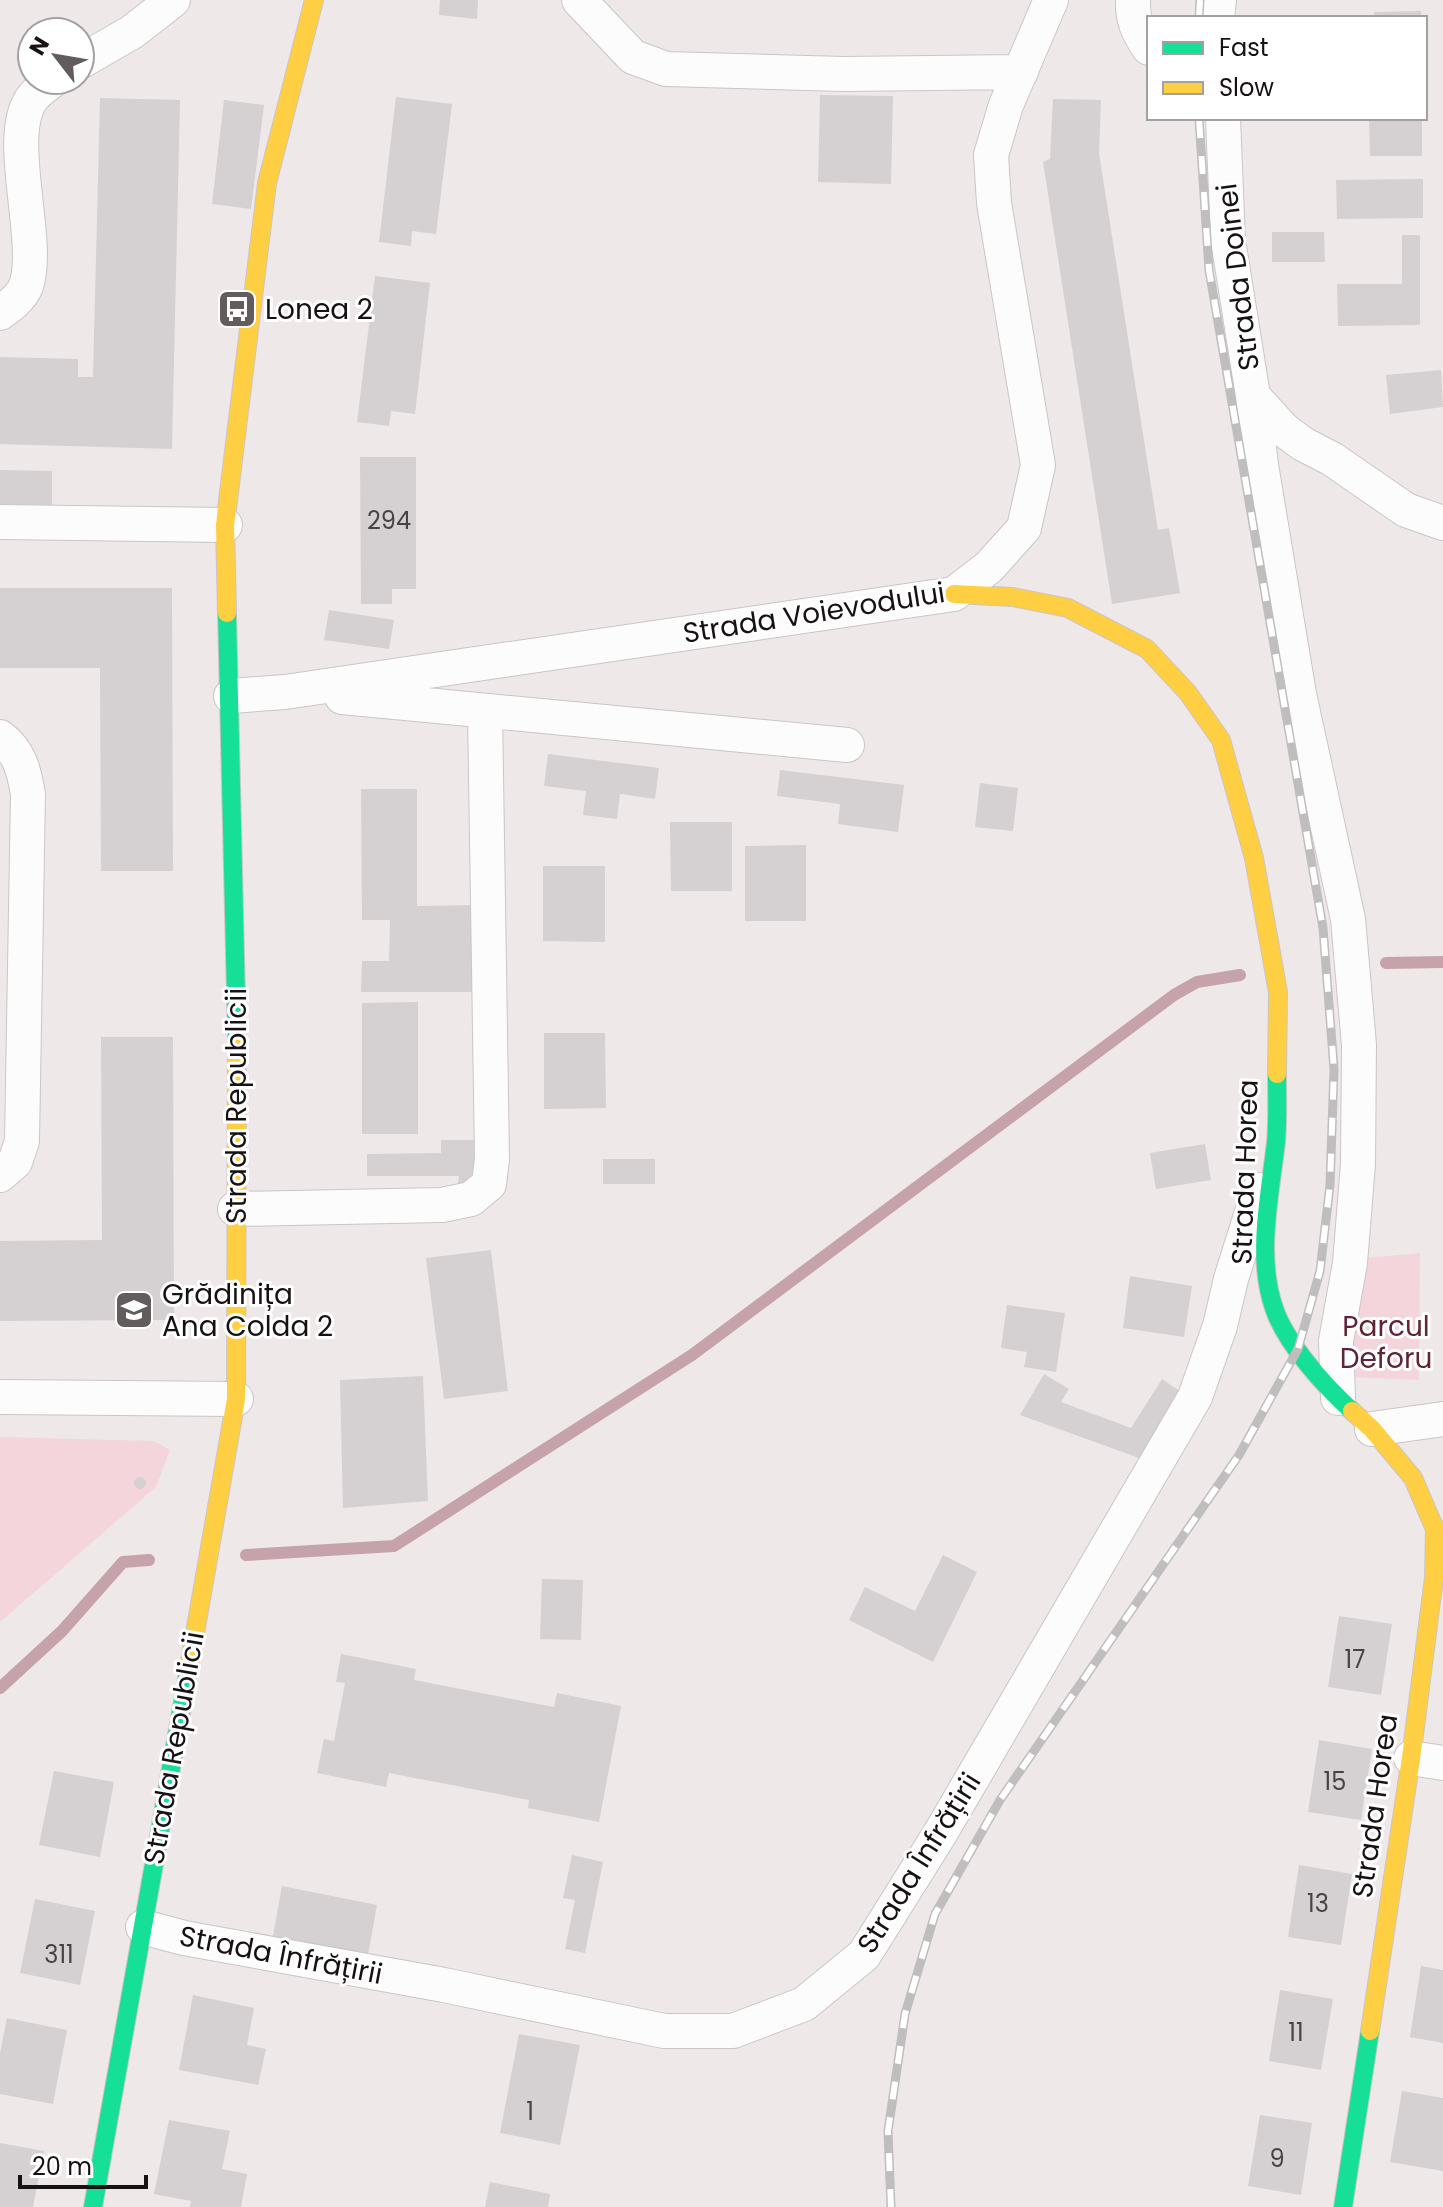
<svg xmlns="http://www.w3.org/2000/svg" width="1443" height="2207" font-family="Poppins,sans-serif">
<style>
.green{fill:#f4d5dc}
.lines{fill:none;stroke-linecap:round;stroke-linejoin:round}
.stream{stroke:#c6a3ab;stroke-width:12}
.building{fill:#d5d0d1}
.street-casing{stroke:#cac5c6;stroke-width:36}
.fast-casing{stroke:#cac5c6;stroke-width:20}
.slow-casing{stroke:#cac5c6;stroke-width:20}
.street{stroke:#fdfcfc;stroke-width:34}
.fast{stroke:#16e098;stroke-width:18}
.slow{stroke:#ffcf43;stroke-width:18}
.rail-casing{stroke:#bfbdbd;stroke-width:9}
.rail{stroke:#fff;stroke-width:6;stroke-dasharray:18;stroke-linecap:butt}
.labels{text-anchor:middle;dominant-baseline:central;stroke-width:6;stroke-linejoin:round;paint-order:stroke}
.number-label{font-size:24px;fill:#474243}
.street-label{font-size:28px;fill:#161112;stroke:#fff}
.poi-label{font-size:28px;fill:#161112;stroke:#fff;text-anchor:start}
.park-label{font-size:28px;fill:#602436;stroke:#fff}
</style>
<rect width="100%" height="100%" fill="#efe8e9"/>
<path class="green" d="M1420 1253 1419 1380 1348 1377 1364 1258Z
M0 1437 154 1441 170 1450 156 1487 0 1622Z"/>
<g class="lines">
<path class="stream" d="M1386 963 1443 962
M246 1555 394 1546 692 1355 1174 995 1197 982 1240 975
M0 1688 62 1631 123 1562 149 1560"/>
</g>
<path class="building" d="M440 0H478L477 19 439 15Z
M1421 11V18H1374V12Z
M820 95 893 96 891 184 818 182Z
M396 97 452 104 436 234 412 231 411 246 379 242Z
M100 98 180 100 172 449 0 444V357L78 359V377H93Z
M1053 99 1101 100 1099 153 1158 530 1169 528 1180 593 1112 604 1043 162 1050 159Z
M224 100 264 105 251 209 212 204Z
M1369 118H1422V156H1370Z
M1423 179V218L1337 219 1336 180Z
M1272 232H1324L1325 262H1272Z
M1402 235H1420V325L1338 326 1337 284H1402Z
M375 276 430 283 415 414 391 411 389 426 357 422Z
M1441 370 1443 407 1390 414 1386 375Z
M360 457H416V589H392V604H361Z
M0 470 52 471V505L0 504Z
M0 588H172L173 871H101L100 668H0Z
M329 610 394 620 389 649 324 640Z
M548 754 659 768 655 799 620 794 617 819 583 815 586 791 544 786Z
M780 770 904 785 898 832 838 824 840 804 777 796Z
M980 783 1018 788 1013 831 975 827Z
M361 789H417V906L482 905 483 992H361L362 961H389L390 920H362Z
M670 822H732V891H671Z
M806 845V921H745V846Z
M543 866H605V942L543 941Z
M418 1002V1134H362V1003Z
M544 1033H605L606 1108 544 1109Z
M101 1037H173L174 1320 0 1321V1241L102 1240Z
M441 1140H480V1185H458L459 1176H367V1154L441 1153Z
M1205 1144 1211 1180 1156 1189 1150 1153Z
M603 1159H655V1184H603Z
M491 1250 508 1391 444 1399 426 1258Z
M1130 1276 1192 1286 1184 1337 1123 1328Z
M1007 1305 1065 1313 1056 1372 1024 1367 1027 1352 1001 1348Z
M1044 1374 1069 1389 1061 1402 1131 1428 1162 1379 1184 1394 1142 1459 1020 1415Z
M423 1376 428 1501 343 1508 340 1380Z
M134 1483a6 6 0 1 1 12 0a6 6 0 1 1-12 0Z
M943 1555 977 1572 933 1662 849 1620 865 1587 915 1611Z
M542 1579 583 1580 581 1640 540 1639Z
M1339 1616 1392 1624 1381 1695 1328 1687Z
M341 1654 416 1669 414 1680 554 1707 557 1693 621 1706 599 1822 528 1808 529 1800 389 1773 386 1787 317 1773 324 1739 334 1741 345 1683 336 1682Z
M1319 1740 1372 1749 1361 1820 1308 1812Z
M54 1771 114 1782 100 1857 39 1845Z
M572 1855 603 1862 585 1953 565 1949 575 1900 563 1898Z
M1299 1865 1352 1874 1341 1945 1288 1937Z
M282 1886 377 1905 367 1960 272 1941Z
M35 1899 95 1911 80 1985 20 1973Z
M1421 1966 1443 1970V2043L1410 2037Z
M1280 1990 1333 1999 1321 2070 1269 2061Z
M193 1995 254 2008 247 2045 266 2049 258 2085 179 2070Z
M7 2018 67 2030 53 2104 0 2094V2053Z
M519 2034 580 2045 560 2145 500 2133Z
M1402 2091 1443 2098V2171L1390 2162Z
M1260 2115 1312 2123 1301 2195 1248 2186Z
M169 2120 230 2131 222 2169 247 2174 241 2207H190L191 2201 154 2194Z
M0 2143 44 2151 33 2207H0Z
M490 2182 550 2194 548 2207H485Z"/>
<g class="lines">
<g class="street-casing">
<path id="street" d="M579 0 633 57 666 69 844 74 1021 72
M1133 0C1132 19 1138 32 1149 48
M1217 18 1219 0
M80 62 132 32 173 0
M1223 118 1228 240 1253 396 1261 465 1299 694 1348 919 1359 1045 1358 1164 1350 1263 1336 1341 1338 1398
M0 313C10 306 21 298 26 286 42 240 2 132 34 96 39 90 47 85 53 80
M1253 396 1284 430 1303 444 1332 459 1406 510 1443 523
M0 522 225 525
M231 696 285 692 954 594 989 567 1024 528 1038 465 994 203 991 155 1006 105 1051 0
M342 697 847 745
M0 737C20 752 24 771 28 794L22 1141 15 1162 0 1175
M235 1209 442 1205 471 1199 489 1184 492 1159 485 711
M0 1397 236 1399
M1372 1429 1443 1419
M1411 1758 1443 1763
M143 1927 184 1938 444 1985 664 2031H733L804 2004 864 1955 941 1832 1195 1397 1220 1326 1231 1279 1259 1190"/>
</g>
<g class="fast-casing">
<path id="fast" d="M227 613 237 1040
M1277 1074C1277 1096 1278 1120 1276 1142 1270 1195 1256 1256 1274 1308 1286 1344 1325 1386 1352 1411
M93 2207 188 1673
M1343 2207 1370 2031"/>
</g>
<g class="slow-casing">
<path id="slow" d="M954 594 1013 597 1068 608 1147 649 1188 693 1221 740 1254 858 1278 992 1277 1074
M227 613 225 525 267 183 314 0
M1352 1411 1372 1429 1413 1478 1435 1529 1434 1578 1411 1758 1370 2031
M188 1673 236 1399 237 1040"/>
</g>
<use href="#street" class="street"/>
<use href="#fast" class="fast"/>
<use href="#slow" class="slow"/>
<g class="rail-casing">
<path id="rail" d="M1199 18 1200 0
M891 2207 888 2131 905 2014 935 1914 1000 1800 1239 1455 1298 1349 1320 1271 1330 1185 1334 1069 1323 928 1209 270 1199 118"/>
</g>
<use href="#rail" class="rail"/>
</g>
<defs>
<g id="bus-square" transform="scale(2)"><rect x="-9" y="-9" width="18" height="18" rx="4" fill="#625c5d" stroke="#fff"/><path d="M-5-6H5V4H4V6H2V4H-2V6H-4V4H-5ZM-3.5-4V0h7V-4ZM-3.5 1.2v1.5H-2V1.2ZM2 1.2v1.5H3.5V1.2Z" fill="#fff"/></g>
<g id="school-square" transform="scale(2)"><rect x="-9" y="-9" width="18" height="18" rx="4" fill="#625c5d" stroke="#fff"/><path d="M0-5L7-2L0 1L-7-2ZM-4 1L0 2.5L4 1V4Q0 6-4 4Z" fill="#fff"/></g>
</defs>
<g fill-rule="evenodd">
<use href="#bus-square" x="237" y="309"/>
<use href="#school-square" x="134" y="1310"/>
</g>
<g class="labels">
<g class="number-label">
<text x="389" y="520">294</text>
<text x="1355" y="1659">17</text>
<text x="1335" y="1781">15</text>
<text x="1318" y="1903">13</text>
<text x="59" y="1954">311</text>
<text x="1296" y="2032">11</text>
<text x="530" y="2111">1</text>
<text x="1277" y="2158">9</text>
</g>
<g class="street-label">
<text transform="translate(1238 277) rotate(-97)">Strada Doinei</text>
<text transform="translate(814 613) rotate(-9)">Strada Voievodului</text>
<text transform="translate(236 1106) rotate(-90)">Strada Republicii</text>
<text transform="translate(1245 1172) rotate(-88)">Strada Horea</text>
<text transform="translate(174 1748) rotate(-80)">Strada Republicii</text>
<text transform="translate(1375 1806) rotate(-82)">Strada Horea</text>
<text transform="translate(919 1863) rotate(-58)">Strada Înfrățirii</text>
<text transform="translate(281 1955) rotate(11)">Strada Înfrățirii</text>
</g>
<g class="poi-label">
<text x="265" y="309">Lonea 2</text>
<text x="162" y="1294">Grădinița<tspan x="162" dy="32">Ana Colda 2</tspan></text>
</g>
<g class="park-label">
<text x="1386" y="1326">Parcul<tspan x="1386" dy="32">Deforu</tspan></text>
</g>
</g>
<rect x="1147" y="16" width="280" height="104" fill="#ffffff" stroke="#a2a0a0" stroke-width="2"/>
<rect x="1163" y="42" width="40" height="12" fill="#16e098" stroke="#a2a0a0" stroke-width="2"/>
<text x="1219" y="56" font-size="24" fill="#161112">Fast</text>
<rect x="1163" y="82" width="40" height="12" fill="#ffcf43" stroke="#a2a0a0" stroke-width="2"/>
<text x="1219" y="96" font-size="24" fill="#161112">Slow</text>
<g transform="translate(56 56) rotate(301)"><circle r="38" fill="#ffffff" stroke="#a2a0a0" stroke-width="2"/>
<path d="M0-6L14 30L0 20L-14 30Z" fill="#625c5d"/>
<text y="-12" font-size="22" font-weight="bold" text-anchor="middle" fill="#161112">N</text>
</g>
<path d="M20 2175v12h126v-12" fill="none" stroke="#161112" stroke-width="4"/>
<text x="32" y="2175" font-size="24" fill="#161112" stroke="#ffffff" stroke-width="6" paint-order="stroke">20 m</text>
</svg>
